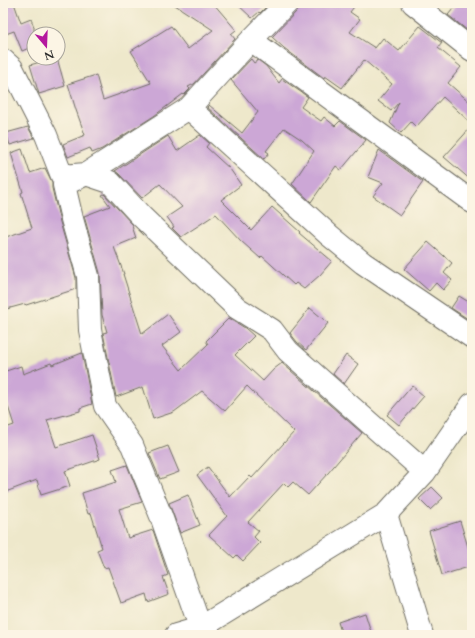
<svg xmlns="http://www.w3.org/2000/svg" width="475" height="638" font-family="Cardo,serif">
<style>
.building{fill:#cca7d6}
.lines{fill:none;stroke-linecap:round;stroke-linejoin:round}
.minor-casing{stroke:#6f6d63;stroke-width:24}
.minor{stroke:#fff;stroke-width:22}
</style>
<rect width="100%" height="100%" fill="#fcf5e5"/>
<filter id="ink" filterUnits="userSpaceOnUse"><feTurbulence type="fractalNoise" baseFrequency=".025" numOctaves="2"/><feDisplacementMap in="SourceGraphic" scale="8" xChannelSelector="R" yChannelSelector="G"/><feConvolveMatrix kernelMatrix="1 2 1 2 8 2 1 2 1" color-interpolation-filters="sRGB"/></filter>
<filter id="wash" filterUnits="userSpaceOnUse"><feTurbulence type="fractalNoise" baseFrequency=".012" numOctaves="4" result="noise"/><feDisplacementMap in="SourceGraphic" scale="16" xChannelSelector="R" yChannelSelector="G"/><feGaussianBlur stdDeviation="0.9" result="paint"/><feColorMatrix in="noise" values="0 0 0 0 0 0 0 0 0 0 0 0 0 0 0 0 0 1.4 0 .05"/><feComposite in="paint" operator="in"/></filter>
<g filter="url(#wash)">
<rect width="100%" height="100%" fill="#eee8cb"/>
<g id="blocks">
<path class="building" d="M3 3H14L21 23 31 19 34 27V46L22 51 14 31 3 35Z
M172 3H213L236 30 231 34 235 39 194 84 188 87 190 89 184 95 183 94 154 116 102 149 92 153 90 148 68 157 63 144 85 135 76 110 68 84 96 75 103 100 151 83 131 51 171 26 188 49 213 30Z
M236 3H270L260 13 259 12 252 18Z
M299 3H357L350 12 360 19 350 32 375 48 383 38 399 51 420 26 442 43 438 48 461 67 448 83 472 104V124L443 97 416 127 411 122 401 133 390 123 399 102 391 111 378 101 392 84 364 60 342 88 325 76 324 78 284 48 272 37 296 12 299 6Z
M458 3H472V34L448 15Z
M54 58H57L65 86 39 94 30 65Z
M251 59 254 63 258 60 266 66 279 83 282 79 308 97 301 107 321 121 324 117 335 126 340 121 366 140 341 170 336 166 311 202 292 184 314 151 302 140 284 128 266 151 269 153 264 159 207 107 209 105 242 133 258 112 231 80Z
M472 126V181L444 157Z
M28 127 34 138 10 145 6 133Z
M200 135 209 143 206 147 230 169 241 185 221 200 251 230 272 207 300 232 299 233 332 261 320 275 304 289 296 283 294 285 262 256 260 258 241 241 216 214 181 237 172 228 174 227 167 217 182 207 160 184 142 198 119 174 115 171 168 136 177 151Z
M22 149 30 173 45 168 52 182V188L60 222 76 278V289L26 305 25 304 3 310V238L32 228 21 193 23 192 11 153Z
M379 150 423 182 400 215 373 196 383 183 368 177Z
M104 194 133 225 132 226 136 238 114 247 124 274H123L142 334 168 314 181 332 162 346 181 370 208 344 206 341 229 318 245 328 254 336 235 355 263 381 274 369 282 363 362 433 328 473 308 495 293 482 288 487 284 483 248 522 259 531 254 537 260 543 243 561 237 555 234 558 209 535 227 516 197 475 208 467 230 497 250 476 252 478 294 432 247 386 225 411 202 391 174 412 153 419 143 387 116 397 103 333 107 332 102 315 100 273 84 216 110 206 102 195Z
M428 242 452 263 444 273 452 280 443 290 436 283 429 291 404 269Z
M459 296 472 304V313L468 319 451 308Z
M310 308 328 323 306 350 297 342 290 333Z
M82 353 92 404 80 408V411L47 420 56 447 92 435 100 459 65 471 70 486 41 495 37 480 3 493V429L14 425 3 391V372L21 366 23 374 51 363 52 365Z
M346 355 358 364 344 384 333 374Z
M412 386 424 396 399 425 387 415Z
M168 446 179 472 160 479 149 453Z
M127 465 142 502 119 509 128 538 153 530 168 575 163 577 169 594 148 602 146 594 121 603 108 567 104 568 97 550 102 548 91 513 88 514 82 493 116 482 112 470Z
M432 487 443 498 430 510 419 499Z
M188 495 200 525 180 533 169 503Z
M460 521 472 560V566L442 575 429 531Z
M365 613 372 635H342L338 622Z"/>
</g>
</g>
<g filter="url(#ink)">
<use href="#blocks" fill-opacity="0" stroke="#6f6d63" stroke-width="1"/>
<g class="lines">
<g class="minor-casing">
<path id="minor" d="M413 3 472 50
M251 40 472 202
M3 60 12 68 46 135 62 176 86 174 110 182 142 217 237 308 272 330 288 351 425 472
M189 108 329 235 363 263 472 337
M386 514 422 635
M176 635 200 628 386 514 425 472 472 404
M203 635 161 516 132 445 105 406 90 330 88 276 72 219 64 185 86 174 189 108 251 40 287 3"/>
</g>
<use href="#minor" class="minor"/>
</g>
</g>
<rect width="475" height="638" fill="none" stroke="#fcf5e5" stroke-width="16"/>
<g transform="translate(46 46) rotate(161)"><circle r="19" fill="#fcf5e5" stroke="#a8a49b"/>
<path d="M0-3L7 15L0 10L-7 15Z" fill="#b5179e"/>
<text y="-6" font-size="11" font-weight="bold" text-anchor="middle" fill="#2b2b2b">N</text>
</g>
</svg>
